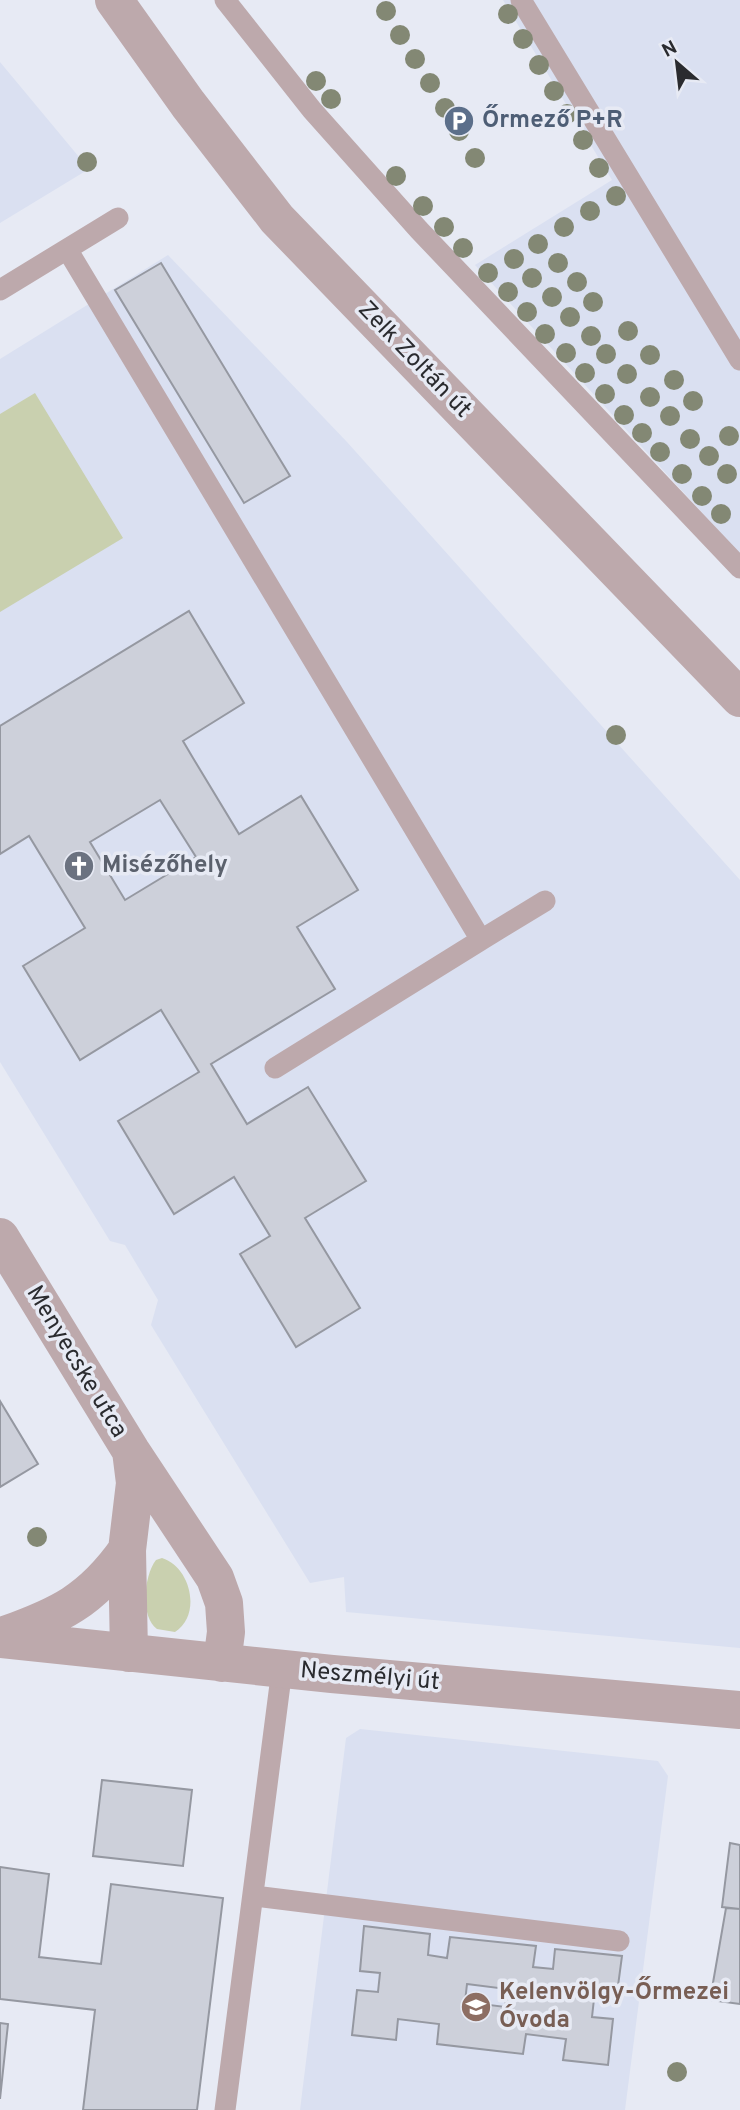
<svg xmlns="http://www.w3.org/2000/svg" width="740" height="2110" font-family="Overpass,sans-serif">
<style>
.built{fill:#dae0f1}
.green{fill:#c9d0af}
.building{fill:#cdd0da;stroke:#9598a1;stroke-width:2;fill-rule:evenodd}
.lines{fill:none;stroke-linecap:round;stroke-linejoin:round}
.service{stroke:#bda9ac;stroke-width:21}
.tertiary{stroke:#bda9ac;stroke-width:38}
.tree{fill:#838874}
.labels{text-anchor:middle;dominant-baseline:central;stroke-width:7;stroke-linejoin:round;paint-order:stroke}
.service-label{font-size:24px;font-weight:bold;fill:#4e5e75;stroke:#e7eaf4;text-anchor:start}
.street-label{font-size:24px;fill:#2a2b2f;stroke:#e7eaf4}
.worship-label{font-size:24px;font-weight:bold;fill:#5b616d;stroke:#e7eaf4;text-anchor:start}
.education-label{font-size:24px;font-weight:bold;fill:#785e54;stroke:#e7eaf4;text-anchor:start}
</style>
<rect width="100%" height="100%" fill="#e7eaf4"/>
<path class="built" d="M503 0H740V554L475 265 612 180Z
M0 62 89 169 0 223Z
M168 255 347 442 740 880V1648L346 1612 344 1577 310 1583 151 1325 158 1300 125 1245 110 1241 0 1062V359Z
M360 1729 658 1761 668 1776 625 2110H300L346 1738Z"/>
<path class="green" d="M35 393 123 538 0 612V414Z
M162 1558C191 1567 202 1615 175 1632L157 1629C140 1617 144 1575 156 1560Z"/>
<path class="building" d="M161 263 290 476 244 503 115 290Z
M189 611 244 703 183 741 193 758 239 834 301 796 358 890 297 927 335 989 211 1064 247 1124 308 1087 366 1181 305 1218 360 1308 296 1347 240 1254 270 1236 234 1177 174 1214 118 1121 199 1072 161 1010 80 1060 23 966 85 928 29 836 0 854V726ZM160 800 196 857 125 900 90 842Z
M0 1401 38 1464 0 1487Z
M102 1780 192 1790 183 1866 93 1856Z
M730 1843 740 1845V1909L722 1907Z
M0 1867 49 1874 39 1957 101 1964 111 1884 223 1898 197 2110H83L95 2010 0 1999Z
M726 1908 740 1909V2004L710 2000Z
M364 1926 430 1934 428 1955 447 1958 450 1937 536 1946 533 1967 553 1969 555 1949 622 1956 616 2001 594 1999 592 2017 613 2019 608 2065 563 2060 566 2039 526 2034 523 2054 437 2044 439 2024 398 2019 396 2040 352 2035 357 1990 378 1992 380 1973 360 1971ZM467 1984 507 1989 505 2007 465 2002Z
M0 2023 8 2024 0 2099Z"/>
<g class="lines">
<path class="service" d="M225 0 312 110 419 230 740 568
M521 0 740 360
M67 249 481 940 275 1068
M0 290 118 218
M481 940 545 901
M254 1896 619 1941
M225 2110 282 1669"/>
<path class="tertiary" d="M114 0 188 104 277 219 740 698
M0 1237 131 1451 215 1578 224 1603 226 1632 222 1663
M2 1636C59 1616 91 1601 127 1550
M0 1639 332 1674 740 1710
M129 1653 127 1550 135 1483 131 1451"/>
</g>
<g class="tree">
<circle cx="386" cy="11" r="10"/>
<circle cx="508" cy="14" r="10"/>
<circle cx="400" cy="35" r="10"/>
<circle cx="523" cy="39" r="10"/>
<circle cx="415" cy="59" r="10"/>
<circle cx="539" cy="65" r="10"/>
<circle cx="316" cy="81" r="10"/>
<circle cx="430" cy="83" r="10"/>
<circle cx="554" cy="91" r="10"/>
<circle cx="331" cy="99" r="10"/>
<circle cx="445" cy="108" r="10"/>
<circle cx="567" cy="114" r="10"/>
<circle cx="459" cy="131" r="10"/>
<circle cx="583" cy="140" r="10"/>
<circle cx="475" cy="158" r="10"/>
<circle cx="87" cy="162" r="10"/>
<circle cx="599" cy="168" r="10"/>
<circle cx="396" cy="176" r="10"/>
<circle cx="616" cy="196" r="10"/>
<circle cx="423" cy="206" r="10"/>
<circle cx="590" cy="211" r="10"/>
<circle cx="444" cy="227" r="10"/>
<circle cx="564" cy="227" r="10"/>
<circle cx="538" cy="244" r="10"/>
<circle cx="463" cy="248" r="10"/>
<circle cx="514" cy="259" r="10"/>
<circle cx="558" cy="263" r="10"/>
<circle cx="488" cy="273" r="10"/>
<circle cx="532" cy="278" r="10"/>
<circle cx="577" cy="282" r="10"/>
<circle cx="508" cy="292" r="10"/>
<circle cx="552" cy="297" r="10"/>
<circle cx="593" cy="302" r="10"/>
<circle cx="527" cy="312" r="10"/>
<circle cx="570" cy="317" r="10"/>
<circle cx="628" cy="331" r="10"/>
<circle cx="545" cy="334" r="10"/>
<circle cx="591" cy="336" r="10"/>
<circle cx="566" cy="353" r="10"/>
<circle cx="606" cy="354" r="10"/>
<circle cx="650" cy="355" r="10"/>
<circle cx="585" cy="373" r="10"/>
<circle cx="627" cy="374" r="10"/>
<circle cx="674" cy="380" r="10"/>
<circle cx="605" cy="394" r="10"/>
<circle cx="650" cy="397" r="10"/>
<circle cx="693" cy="401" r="10"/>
<circle cx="624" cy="415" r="10"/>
<circle cx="670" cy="416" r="10"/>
<circle cx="642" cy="433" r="10"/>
<circle cx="729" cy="436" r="10"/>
<circle cx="690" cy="439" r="10"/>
<circle cx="660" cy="452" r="10"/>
<circle cx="709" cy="456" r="10"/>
<circle cx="682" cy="474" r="10"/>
<circle cx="727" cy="474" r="10"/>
<circle cx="702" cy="496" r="10"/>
<circle cx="721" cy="514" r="10"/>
<circle cx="616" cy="735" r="10"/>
<circle cx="37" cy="1537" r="10"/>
<circle cx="677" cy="2072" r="10"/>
</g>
<defs>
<g id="parking-disc" transform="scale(1.575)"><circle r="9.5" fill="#5c6f8a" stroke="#e7eaf4"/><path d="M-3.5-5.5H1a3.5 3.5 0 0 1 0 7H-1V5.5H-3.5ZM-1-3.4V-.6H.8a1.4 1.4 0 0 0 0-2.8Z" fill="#fff"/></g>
<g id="church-disc" transform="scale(1.575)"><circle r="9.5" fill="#6b7280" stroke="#e7eaf4"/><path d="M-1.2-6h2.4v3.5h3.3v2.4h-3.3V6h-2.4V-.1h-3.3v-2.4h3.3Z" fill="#fff"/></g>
<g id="school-disc" transform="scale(1.575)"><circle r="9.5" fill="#8d6e63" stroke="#e7eaf4"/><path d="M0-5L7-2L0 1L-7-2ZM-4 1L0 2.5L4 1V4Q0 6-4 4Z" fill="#fff"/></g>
</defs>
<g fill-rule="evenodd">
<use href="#parking-disc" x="459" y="121"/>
<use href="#church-disc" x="79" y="866"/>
<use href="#school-disc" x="476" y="2007"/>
</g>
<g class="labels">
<g class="service-label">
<text x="482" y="121">Őrmező P+R</text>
</g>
<g class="street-label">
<text transform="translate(414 360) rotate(46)">Zelk Zoltán út</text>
<text transform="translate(76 1362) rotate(59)">Menyecske utca</text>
<text transform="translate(370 1677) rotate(5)">Neszmélyi út</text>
</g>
<g class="worship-label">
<text x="102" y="866">Misézőhely</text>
</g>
<g class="education-label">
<text x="499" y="1993">Kelenvölgy-Őrmezei<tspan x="499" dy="28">Óvoda</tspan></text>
</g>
</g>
<g transform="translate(677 63) rotate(332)" stroke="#e7eaf4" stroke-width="5" paint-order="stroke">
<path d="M0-5L12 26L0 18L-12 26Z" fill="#2a2b2f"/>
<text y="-10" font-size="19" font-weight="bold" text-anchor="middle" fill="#2a2b2f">N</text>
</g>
</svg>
